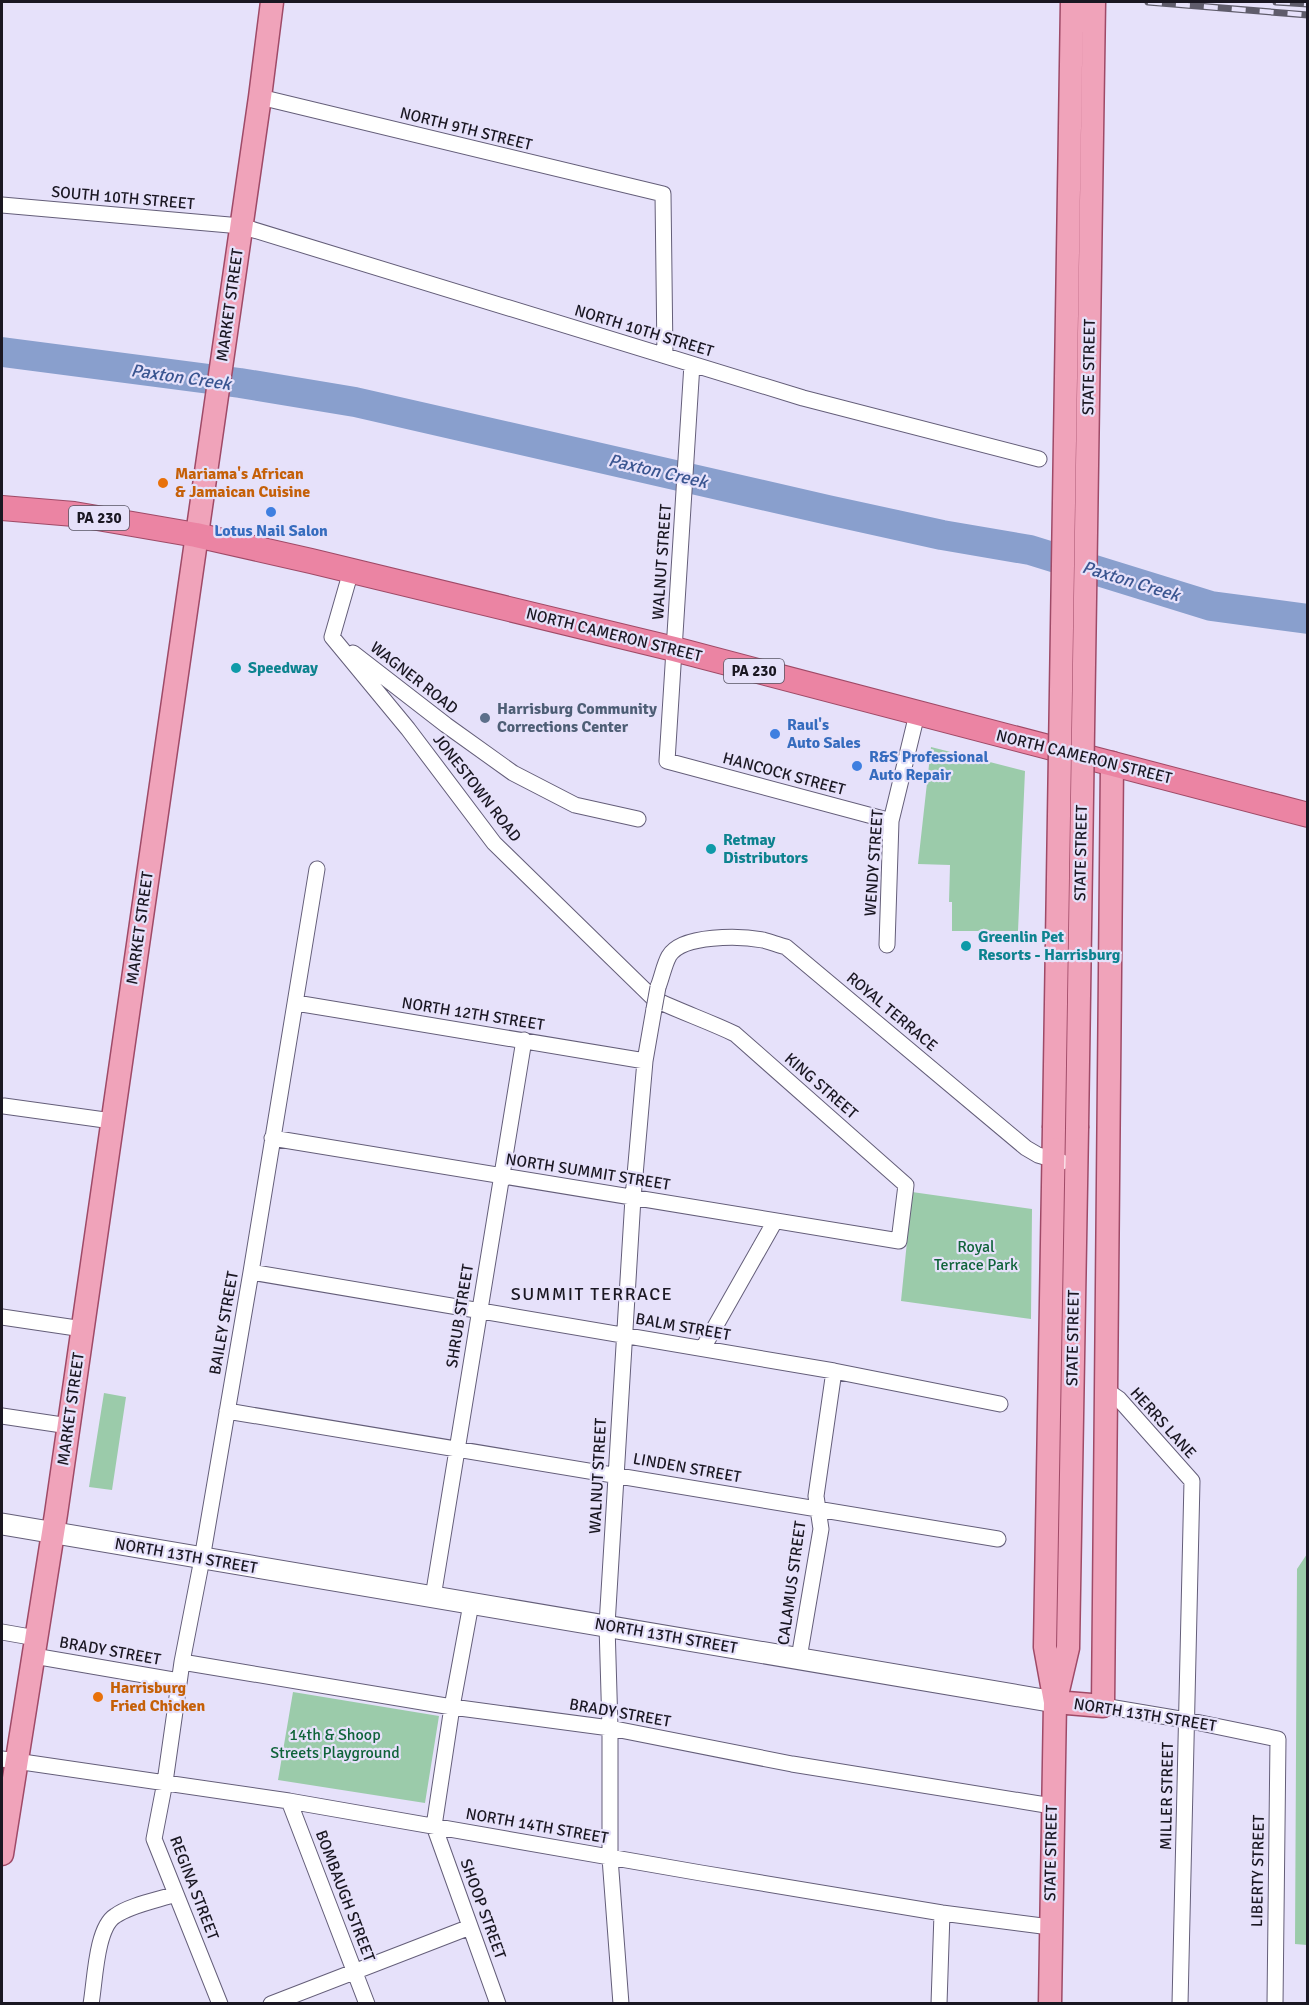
<svg xmlns="http://www.w3.org/2000/svg" width="1309" height="2005" font-family="Signika,sans-serif">
<style>
.green{fill:#9bcbaa}
.lines{fill:none;stroke-linecap:round;stroke-linejoin:round}
.river{stroke:#899fcd;stroke-width:30}
.minor-casing{stroke:#645e79;stroke-width:17}
.secondary-casing{stroke:#645e79;stroke-width:23}
.primary-casing{stroke:#9f4a67;stroke-width:25}
.trunk-casing{stroke:#9f4a67;stroke-width:26}
.minor{stroke:#fff;stroke-width:15}
.secondary{stroke:#fff;stroke-width:21}
.primary{stroke:#f0a3ba;stroke-width:22}
.trunk{stroke:#eb84a3;stroke-width:24}
.rail-casing{stroke:#5f5c6b;stroke-width:7}
.rail{stroke:#e6e1fa;stroke-width:4.5;stroke-dasharray:14;stroke-linecap:butt}
.minor-bridge-casing{stroke:#645e79;stroke-width:17;stroke-linecap:butt}
.primary-bridge-casing{stroke:#9f4a67;stroke-width:25;stroke-linecap:butt}
.minor-bridge{stroke:#fff;stroke-width:15}
.primary-bridge{stroke:#f0a3ba;stroke-width:22}
.food-dot{fill:#e8710a;stroke:#e6e1fa;stroke-width:2}
.shop-dot{fill:#3f7fe0;stroke:#e6e1fa;stroke-width:2}
.culture-dot{fill:#0f9aa8;stroke:#e6e1fa;stroke-width:2}
.service-dot{fill:#5c6f8a;stroke:#e6e1fa;stroke-width:2}
.labels{text-anchor:middle;dominant-baseline:central;stroke-width:4.5;stroke-linejoin:round;paint-order:stroke}
.shield{fill:#e6e1fa;stroke:#575463;stroke-width:1.5}
.shield-label{font-size:15px;font-weight:bold;fill:#1a1722}
.street-label{font-size:16px;fill:#1a1722;stroke:#e6e1fa}
.food-label{font-size:16px;font-weight:bold;fill:#c56008;stroke:#e6e1fa;text-anchor:start}
.shop-label{font-size:16px;font-weight:bold;fill:#366cbe;stroke:#e6e1fa;text-anchor:start}
.culture-label{font-size:16px;font-weight:bold;fill:#0d838f;stroke:#e6e1fa;text-anchor:start}
.service-label{font-size:16px;font-weight:bold;fill:#4e5e75;stroke:#e6e1fa;text-anchor:start}
.park-label{font-size:16px;fill:#0f6339;stroke:#e6e1fa}
.water-label{font-size:18px;font-style:italic;fill:#3a5590;stroke:#e6e1fa}
.neighbourhood-label{font-size:18px;letter-spacing:1.5px;fill:#1a1722;stroke:#e6e1fa}
</style>
<rect width="100%" height="100%" fill="#e6e1fa"/>
<path class="green" d="M931 747 1025 771 1018 931H952V902H949L950 865 918 864Z
M912 1192 1032 1209 1031 1319 901 1301Z
M104 1393 126 1397 112 1490 89 1487Z
M1307 1554 1308 1945H1307L1295 1944 1297 1569Z
M293 1692 439 1716 425 1803 278 1780Z"/>
<g class="lines">
<path class="river" d="M2 352 240 383 355 402 828 510 942 535 1030 550 1211 606 1308 619"/>
<g class="minor-casing">
<path id="minor" d="M260 97 663 194 665 356
M2 205 241 226 803 398 1039 459
M692 364 667 761 891 821
M353 653 446 725 513 773 575 805 638 819
M887 945 891 821 917 714
M658 987C662 977 664 965 669 956 682 934 741 936 763 940 771 942 778 945 786 947L1026 1148 1038 1155 1062 1162
M296 1003 645 1061
M4 1106 112 1121
M272 1138 899 1241 906 1185 735 1034C708 1021 681 1012 654 999L494 843 408 729 332 637 351 571
M251 1272 834 1371 1000 1404
M2 1317 83 1329
M703 1348 775 1221
M1106 1390 1119 1399 1192 1481 1180 2004
M227 1411 998 1539
M2 1416 69 1426
M433 1597 524 1040
M471 1604 452 1707 434 1826 498 2004
M2 1632 36 1638
M34 1656 179 1681
M799 1658 821 1529 816 1496 834 1371
M182 1662 452 1707 610 1728 792 1764 1052 1806
M1103 1706 1186 1720 1278 1739 1275 2004
M2 1759 289 1801 701 1873 942 1913 1050 1927
M289 1801 367 2004
M91 2004C95 1982 96 1928 115 1916 130 1905 158 1900 176 1894
M220 2004 154 1839 165 1782 182 1662 202 1559 251 1272 317 869
M271 2004 470 1927
M621 2004 610 1858V1728L607 1625 633 1198 645 1061 654 1009
M939 2004 942 1913"/>
</g>
<g class="secondary-casing">
<path id="secondary" d="M2 1524 1055 1702"/>
</g>
<g class="primary-casing">
<path id="primary" d="M1057 1695 1068 1648 1077 1128
M1055 1702 1103 1706 1112 763
M2 1854 56 1514 260 97 272 2
M1050 2004 1055 1702 1045 1647 1054 1128"/>
</g>
<g class="trunk-casing">
<path id="trunk" d="M2 508 74 514 196 535 311 561 674 649 1308 815"/>
</g>
<use href="#minor" class="minor"/>
<use href="#secondary" class="secondary"/>
<use href="#primary" class="primary"/>
<use href="#trunk" class="trunk"/>
<g class="rail-casing">
<path id="rail" d="M1148 2 1308 15
M1276 2 1308 4"/>
</g>
<use href="#rail" class="rail"/>
<g class="minor-bridge-casing">
<path id="minor-bridge" d="M654 1009 658 987"/>
</g>
<g class="primary-bridge-casing">
<path id="primary-bridge" d="M1054 1128 1072 2
M1077 1128 1094 2"/>
</g>
<use href="#minor-bridge" class="minor-bridge"/>
<use href="#primary-bridge" class="primary-bridge"/>
</g>
<g class="food-dot">
<circle cx="163" cy="483" r="6"/>
<circle cx="98" cy="1697" r="6"/>
</g>
<g class="shop-dot">
<circle cx="271" cy="512" r="6"/>
<circle cx="775" cy="734" r="6"/>
<circle cx="857" cy="766" r="6"/>
</g>
<g class="culture-dot">
<circle cx="236" cy="668" r="6"/>
<circle cx="711" cy="849" r="6"/>
<circle cx="966" cy="946" r="6"/>
</g>
<circle class="service-dot" cx="485" cy="718" r="6"/>
<g class="labels">
<g class="shield">
<rect x="69" y="506" width="60" height="24" rx="4.5"/>
<rect x="724" y="659" width="60" height="24" rx="4.5"/>
</g>
<g class="shield-label">
<text x="99" y="518">PA 230</text>
<text x="754" y="671">PA 230</text>
</g>
<g class="street-label">
<text transform="translate(466 129) rotate(14)">NORTH 9TH STREET</text>
<text transform="translate(123 198) rotate(5)">SOUTH 10TH STREET</text>
<text transform="translate(230 305) rotate(-82)">MARKET STREET</text>
<text transform="translate(644 331) rotate(17)">NORTH 10TH STREET</text>
<text transform="translate(1089 367) rotate(-89)">STATE STREET</text>
<text transform="translate(662 562) rotate(-86)">WALNUT STREET</text>
<text transform="translate(614 635) rotate(14)">NORTH CAMERON STREET</text>
<text transform="translate(414 678) rotate(38)">WAGNER ROAD</text>
<text transform="translate(1084 757) rotate(14)">NORTH CAMERON STREET</text>
<text transform="translate(784 774) rotate(15)">HANCOCK STREET</text>
<text transform="translate(477 788) rotate(52)">JONESTOWN ROAD</text>
<text transform="translate(1081 853) rotate(-89)">STATE STREET</text>
<text transform="translate(874 863) rotate(-86)">WENDY STREET</text>
<text transform="translate(140 928) rotate(-82)">MARKET STREET</text>
<text transform="translate(892 1012) rotate(40)">ROYAL TERRACE</text>
<text transform="translate(473 1014) rotate(9)">NORTH 12TH STREET</text>
<text transform="translate(821 1086) rotate(41)">KING STREET</text>
<text transform="translate(588 1172) rotate(9)">NORTH SUMMIT STREET</text>
<text transform="translate(460 1316) rotate(-81)">SHRUB STREET</text>
<text transform="translate(224 1323) rotate(-80)">BAILEY STREET</text>
<text transform="translate(683 1327) rotate(10)">BALM STREET</text>
<text transform="translate(1073 1338) rotate(-89)">STATE STREET</text>
<text transform="translate(71 1409) rotate(-82)">MARKET STREET</text>
<text transform="translate(1163 1423) rotate(48)">HERRS LANE</text>
<text transform="translate(687 1468) rotate(10)">LINDEN STREET</text>
<text transform="translate(598 1476) rotate(-87)">WALNUT STREET</text>
<text transform="translate(186 1556) rotate(10)">NORTH 13TH STREET</text>
<text transform="translate(792 1583) rotate(-82)">CALAMUS STREET</text>
<text transform="translate(666 1636) rotate(10)">NORTH 13TH STREET</text>
<text transform="translate(110 1651) rotate(10)">BRADY STREET</text>
<text transform="translate(620 1713) rotate(10)">BRADY STREET</text>
<text transform="translate(1145 1715) rotate(9)">NORTH 13TH STREET</text>
<text transform="translate(1167 1796) rotate(-89)">MILLER STREET</text>
<text transform="translate(537 1826) rotate(10)">NORTH 14TH STREET</text>
<text transform="translate(1051 1853) rotate(-89)">STATE STREET</text>
<text transform="translate(1258 1871) rotate(-89)">LIBERTY STREET</text>
<text transform="translate(194 1888) rotate(69)">REGINA STREET</text>
<text transform="translate(345 1896) rotate(69)">BOMBAUGH STREET</text>
<text transform="translate(483 1909) rotate(70)">SHOOP STREET</text>
</g>
<g class="food-label">
<text x="175" y="474">Mariama's African<tspan x="175" dy="18">&amp; Jamaican Cuisine</tspan></text>
<text x="110" y="1688">Harrisburg<tspan x="110" dy="18">Fried Chicken</tspan></text>
</g>
<g class="shop-label">
<text x="271" y="531" text-anchor="middle">Lotus Nail Salon</text>
<text x="787" y="725">Raul's<tspan x="787" dy="18">Auto Sales</tspan></text>
<text x="869" y="757">R&amp;S Professional<tspan x="869" dy="18">Auto Repair</tspan></text>
</g>
<g class="culture-label">
<text x="248" y="668">Speedway</text>
<text x="723" y="840">Retmay<tspan x="723" dy="18">Distributors</tspan></text>
<text x="978" y="937">Greenlin Pet<tspan x="978" dy="18">Resorts - Harrisburg</tspan></text>
</g>
<g class="service-label">
<text x="497" y="709">Harrisburg Community<tspan x="497" dy="18">Corrections Center</tspan></text>
</g>
<g class="park-label">
<text x="976" y="1247">Royal<tspan x="976" dy="18">Terrace Park</tspan></text>
<text x="335" y="1735">14th &amp; Shoop<tspan x="335" dy="18">Streets Playground</tspan></text>
</g>
<g class="water-label">
<text transform="translate(181 377) rotate(8)">Paxton Creek</text>
<text transform="translate(658 471) rotate(13)">Paxton Creek</text>
<text transform="translate(1131 581) rotate(17)">Paxton Creek</text>
</g>
<g class="neighbourhood-label">
<text x="592" y="1294">SUMMIT TERRACE</text>
</g>
</g>
<rect width="1309" height="2005" fill="none" stroke="#1a1722" stroke-width="6"/>
</svg>
